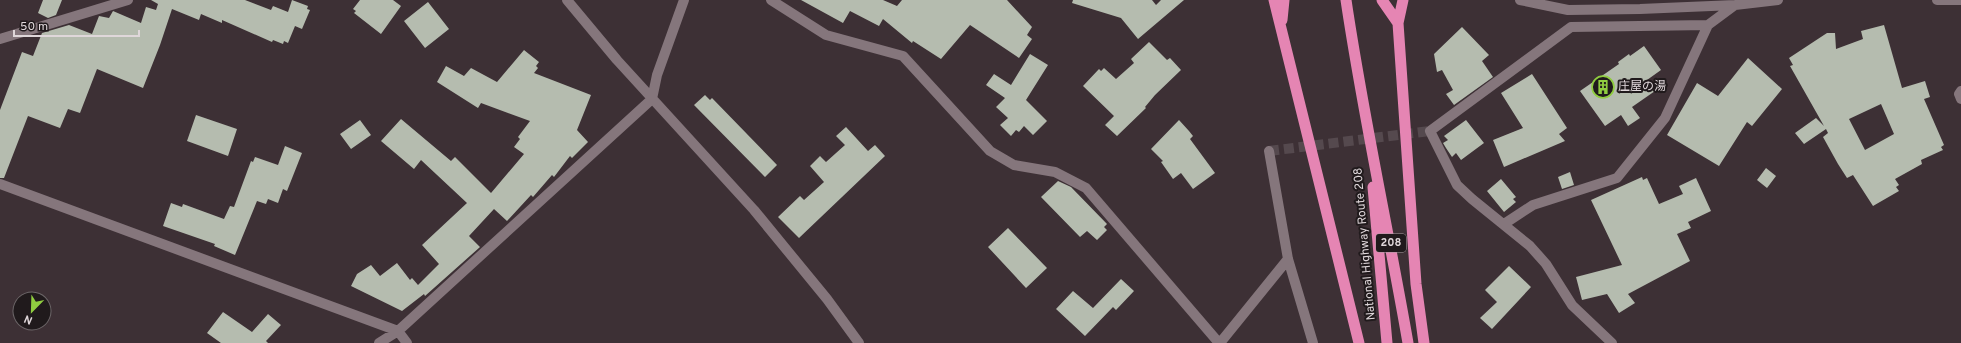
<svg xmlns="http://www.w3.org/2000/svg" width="1961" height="343" font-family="Overpass,'Noto Sans JP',sans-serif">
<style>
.building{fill:#b5bcaf;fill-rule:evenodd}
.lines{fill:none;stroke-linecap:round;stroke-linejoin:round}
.minor-tunnel{stroke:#55494e;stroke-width:10;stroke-dasharray:10 5;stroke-linecap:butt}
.minor{stroke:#85767c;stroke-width:10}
.secondary{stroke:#85767c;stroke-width:10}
.trunk{stroke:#e585b3;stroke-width:11}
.labels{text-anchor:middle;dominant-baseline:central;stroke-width:4;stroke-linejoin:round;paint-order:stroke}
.shield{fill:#201a1c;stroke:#a69ea1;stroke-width:1}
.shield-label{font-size:11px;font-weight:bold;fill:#dfd7da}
.poi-label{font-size:12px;fill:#dfd7da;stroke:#201a1c;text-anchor:start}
.street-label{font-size:12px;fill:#dfd7da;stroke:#201a1c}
</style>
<rect width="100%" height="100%" fill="#3d3035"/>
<path class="building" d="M43 0H62L56 15 48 18 38 13Z
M151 0H245L271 10 273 6 288 12 292 0 308 6 307 9 310 10 302 29 295 26 288 43 284 41 283 44 273 40 272 42 222 20V23L201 14 199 20 172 9 160 45 143 88 97 69 80 113 68 109 60 128 28 116 4 178H0V110L22 52 33 56 42 33 69 25 92 34 99 16 109 18 113 11 141 23 146 7 156 10 158 4Z
M360 0H393L401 6 381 34 354 13 356 11 353 9Z
M801 0H883L897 6 902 0H1007L1032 27 1027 35 1032 39 1019 58 970 25 941 59 913 41 912 43 883 19 879 26 850 11 843 23Z
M1073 0H1152L1156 5 1161 0H1184L1138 39 1121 18 1072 3Z
M428 2 449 29 425 48 404 21Z
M1884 25 1902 88 1925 81 1930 97 1924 99 1944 145 1941 147 1943 150 1921 160 1922 164 1895 179 1899 185 1896 187 1899 191 1873 206 1853 175 1847 178 1838 164 1823 137 1828 133 1826 129 1804 144 1795 133 1816 118 1824 126 1790 66 1793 65 1789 58 1827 33H1835L1836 49 1863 39 1861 31ZM1881 104 1894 134 1865 150 1849 119Z
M1462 27 1489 55 1482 61 1493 77 1454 105 1446 94 1453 90 1442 70 1437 72 1434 54Z
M1149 42 1167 60 1170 58 1181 70 1155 95 1145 107 1146 108 1117 136 1105 125 1114 116 1083 86 1099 69 1101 71 1104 68 1116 79 1134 63 1131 59Z
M1644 46 1661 70 1647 80 1655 91 1632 107 1640 118 1628 126 1621 115 1605 126 1580 91 1619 64 1618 62 1629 54 1630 56Z
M524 50 539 62 536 66 538 68 534 73 591 95 577 130 588 142 572 158 570 156 554 177 552 175 533 197 531 195 507 221 494 209 469 236 480 247 425 296 424 294 402 311 351 286 357 274 371 265 380 276 397 263 410 280 412 278 418 285 439 264 422 245 467 203 421 160 414 169 381 141 401 119 451 161 455 157 491 193 524 154 514 147 520 139 518 137 530 121 481 103 478 108 437 82 446 66 464 76 471 68 497 82Z
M1030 54 1048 65 1026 100 1047 121 1033 135 1024 126 1019 132 1016 130 1011 136 1000 125 1008 118 996 107 1005 98 986 85 994 74 1011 85Z
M1748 58 1782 89 1752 126 1747 122 1719 166 1667 135 1697 83 1718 96Z
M1532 74 1567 128 1559 134 1565 141 1504 167 1493 140 1523 128 1501 93Z
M705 95 710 100 712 98 777 165 765 177 694 105Z
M196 115 237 129 228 156 187 141Z
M360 120 371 135 351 149 340 134Z
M1179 120 1189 131 1193 136 1190 139 1215 173 1193 189 1181 173 1173 179 1161 162 1163 161 1151 149Z
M1466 120 1484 143 1461 160 1456 153 1452 157 1446 148 1443 143 1448 140 1444 136Z
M846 127 868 151 875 145 885 156 799 238 778 217 800 196 804 200 824 182 810 166 820 156 826 162 845 145 836 136Z
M285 146 302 153 287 191 283 189 278 203 268 199 266 204 257 201 235 255 214 246 215 244 163 226 171 203 182 207 183 204 224 219 230 206 234 207 251 161 253 162 255 157 278 165Z
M1766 168 1776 176 1767 188 1757 180Z
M1570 172 1574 185 1562 189 1558 177Z
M1642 177 1643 180 1647 178 1659 204 1683 194 1679 186 1696 178 1711 211 1688 222 1691 228 1677 234 1690 261 1628 294 1635 303 1619 313 1607 294 1582 300 1576 277 1622 265 1591 200Z
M1501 179 1516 197 1513 199 1516 202 1504 212 1487 191Z
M1058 181 1071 187 1107 224 1104 227 1107 230 1097 240 1087 231 1080 237 1041 197Z
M1008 228 1047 268 1026 288 988 247Z
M1509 266 1531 287 1492 329 1480 318 1497 302 1485 290Z
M1121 279 1134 291 1116 310 1113 307 1085 336 1056 309 1073 291 1093 308Z
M223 312 252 332 268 314 281 325 266 341 268 343H221L207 333Z"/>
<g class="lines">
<path class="minor-tunnel" d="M1269 151 1430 131"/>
<path class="minor" d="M567 0 617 60 754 210 827 299 859 343
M771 0 826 35 903 56 990 151 1014 165 1055 172 1086 188 1219 343
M1520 0 1568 10 1640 9 1735 5 1778 0
M1937 0H1961
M1961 91 1959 94 1961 99
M1269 151 1288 259 1313 343
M0 184 398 331 407 343
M1504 224 1533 205 1617 178 1665 118 1708 25
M379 343 398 331 652 99 657 75 684 0
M1220 343 1288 259
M1612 343 1572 305 1546 264 1530 246 1472 199 1457 185 1430 131 1571 27 1708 25 1735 5"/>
<path class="secondary" d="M0 39 128 0"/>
<path class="trunk" d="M1274 0 1359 343
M1346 0C1363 115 1388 228 1408 343
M1382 0 1398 23
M1403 0 1398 23 1416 284 1424 343
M1282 20 1284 0
M1373 187 1387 343"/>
</g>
<defs>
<g id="building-ring" transform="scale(1.15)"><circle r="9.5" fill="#201a1c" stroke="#90cd40" stroke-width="1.5"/><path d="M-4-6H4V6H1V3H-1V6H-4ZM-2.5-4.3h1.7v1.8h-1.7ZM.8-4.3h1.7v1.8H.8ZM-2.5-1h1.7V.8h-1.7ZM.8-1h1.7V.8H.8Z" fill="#90cd40"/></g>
</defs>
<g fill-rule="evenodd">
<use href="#building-ring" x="1603" y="87"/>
</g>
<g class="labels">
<rect class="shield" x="1376" y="234" width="30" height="18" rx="3"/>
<g class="shield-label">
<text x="1391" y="243">208</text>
</g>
<g class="poi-label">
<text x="1618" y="87">庄屋の湯</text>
</g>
<g class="street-label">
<text transform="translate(1365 244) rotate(-95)">National Highway Route 208</text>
</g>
</g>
<g transform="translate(32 311) rotate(203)"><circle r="19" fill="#201a1c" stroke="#6c6668"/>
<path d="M0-3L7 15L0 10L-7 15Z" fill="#90cd40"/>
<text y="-6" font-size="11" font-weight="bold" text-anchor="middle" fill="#dfd7da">N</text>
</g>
<path d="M14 30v6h125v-6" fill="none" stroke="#dfd7da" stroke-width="2"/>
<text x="20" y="30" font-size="12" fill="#dfd7da" stroke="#201a1c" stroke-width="3" paint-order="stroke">50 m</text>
</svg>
